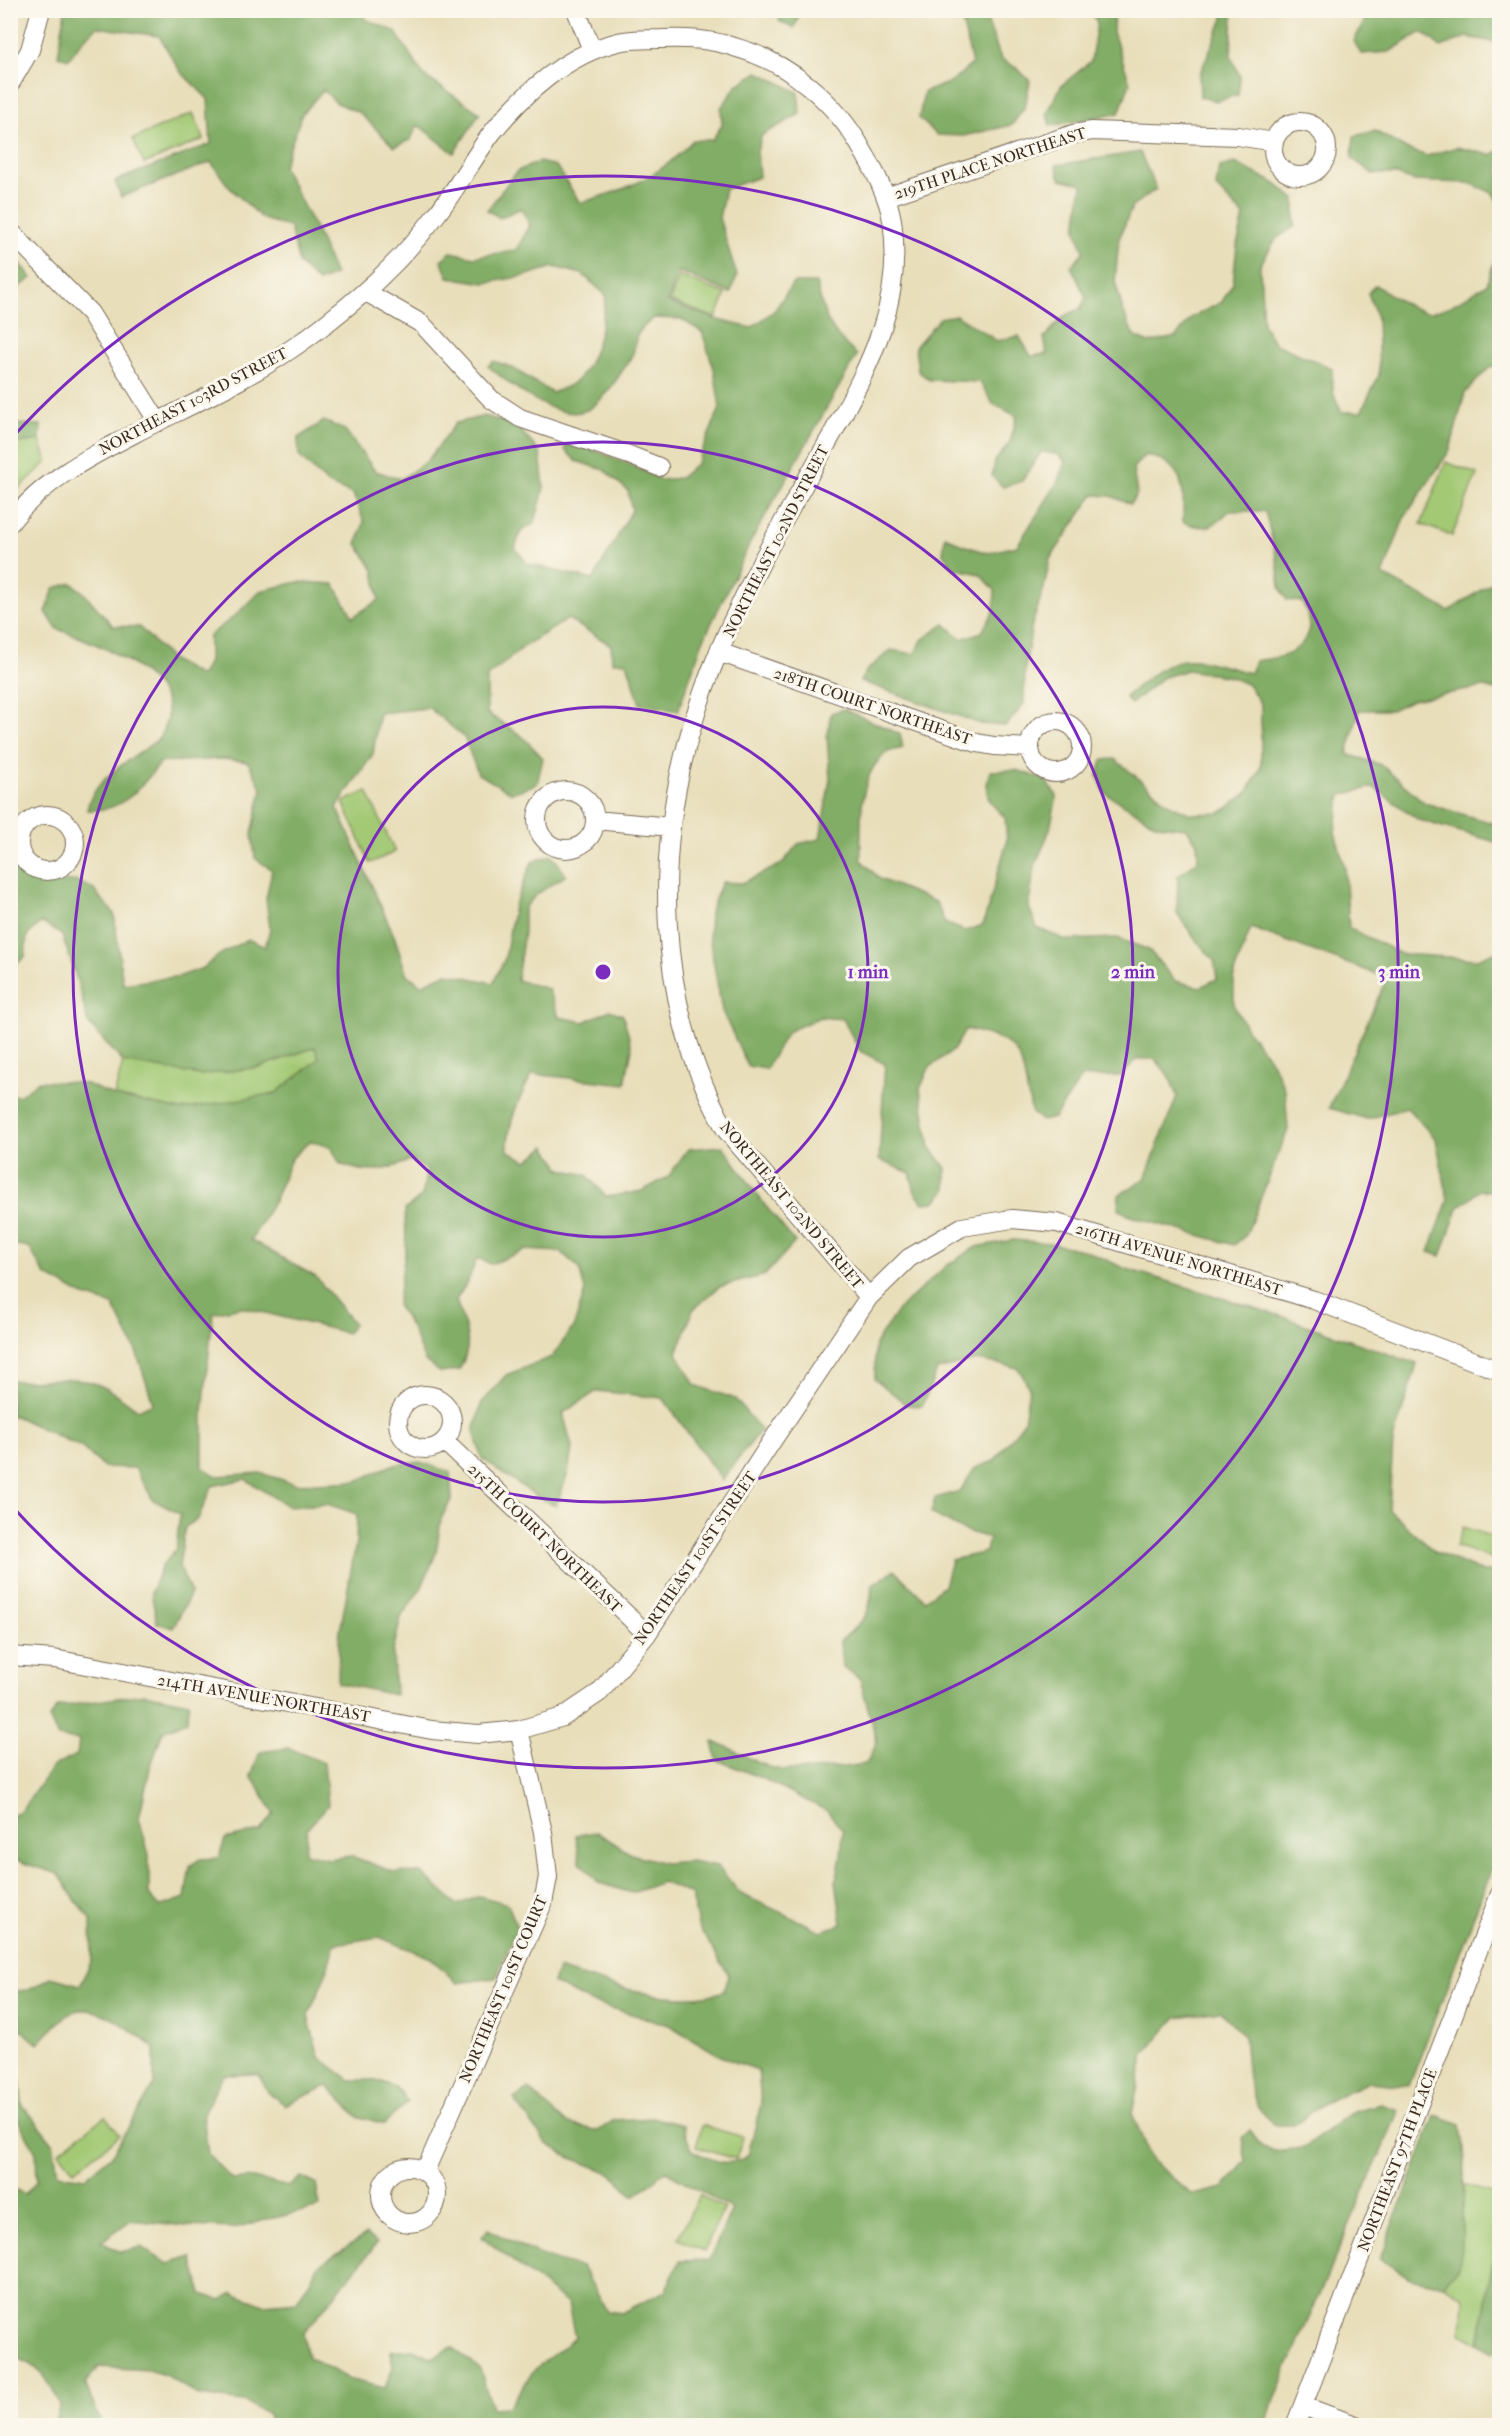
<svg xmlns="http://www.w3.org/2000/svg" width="1510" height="2436" font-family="'IM FELL French Canon',serif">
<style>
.green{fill:#a3c974;stroke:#6f7a49;stroke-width:1.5}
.forest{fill:#82ad66;stroke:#5e6c42;stroke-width:1.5}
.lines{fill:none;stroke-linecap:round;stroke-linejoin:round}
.street-casing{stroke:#786955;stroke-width:20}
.street{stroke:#fff;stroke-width:18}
.ring{fill:none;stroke:#7b2cbf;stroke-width:3}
.labels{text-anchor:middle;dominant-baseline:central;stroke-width:6;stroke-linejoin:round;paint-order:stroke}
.street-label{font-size:16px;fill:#3b2a1e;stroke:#fbf7ec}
.centre{fill:#7b2cbf;stroke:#fbf7ec;stroke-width:3}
.ring-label{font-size:18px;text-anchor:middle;font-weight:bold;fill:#7b2cbf;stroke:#fbf7ec;stroke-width:6;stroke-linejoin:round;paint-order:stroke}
</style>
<rect width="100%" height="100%" fill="#fbf7ec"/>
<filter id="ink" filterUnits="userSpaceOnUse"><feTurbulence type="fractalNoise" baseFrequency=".0167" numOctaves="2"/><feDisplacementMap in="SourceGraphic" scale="12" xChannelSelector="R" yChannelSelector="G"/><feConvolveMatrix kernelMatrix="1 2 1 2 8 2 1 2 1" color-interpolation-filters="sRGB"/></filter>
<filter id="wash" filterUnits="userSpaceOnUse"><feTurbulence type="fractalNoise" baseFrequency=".008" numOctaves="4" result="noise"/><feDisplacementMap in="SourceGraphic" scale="24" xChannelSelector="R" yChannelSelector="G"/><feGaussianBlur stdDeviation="1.35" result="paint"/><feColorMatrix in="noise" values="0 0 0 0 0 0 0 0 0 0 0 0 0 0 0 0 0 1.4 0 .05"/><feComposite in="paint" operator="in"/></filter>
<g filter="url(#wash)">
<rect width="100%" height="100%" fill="#e8deba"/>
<path class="green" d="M193 113 204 139 144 164 133 139Z
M679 276 726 294 716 318 670 301Z
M40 440 47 462 11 496V444Z
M1446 462 1477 474 1452 536 1421 524Z
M367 791 395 852 370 863 343 802Z
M316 1047 319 1059 276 1093 240 1100 181 1110 114 1096 123 1062 200 1075 260 1067Z
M1463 1527 1499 1539V1561L1456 1546Z
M105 2116 120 2135 74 2171 59 2152Z
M702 2125 743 2137 736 2159 696 2147Z
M1464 2185 1499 2195V2226L1479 2343 1462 2333 1464 2297 1444 2285 1460 2264Z
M699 2195 724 2208 704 2251 678 2239Z"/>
<path class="forest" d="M65 11H360L367 20 395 31 424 76 480 113 454 153 418 125 410 140 394 147 360 113 337 103 323 90 302 114 283 167 316 230 335 275 318 282 299 264 290 227 263 219 229 187 211 162 121 197 115 181 211 144 208 99 180 71 159 36 97 27 81 42 69 59 58 56Z
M783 11H801L794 28 779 21Z
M957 11H984L1001 59 1018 69 1030 81 1025 107 1012 125 963 136 937 135 919 118 924 92 951 82 972 64 961 16Z
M1090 11H1114L1113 32 1130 83 1119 113 1050 126 1047 114 1061 86 1091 61 1097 22Z
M1222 11H1233L1231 57 1240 76 1238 95 1217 101 1200 97 1199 76 1223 19Z
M1368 11H1499V43L1467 37 1441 47 1422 32 1389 52 1361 54 1354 41 1366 18Z
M758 72 798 92 800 114 762 135 757 151 759 177 725 189 719 218 737 276 730 293 678 271 668 302 718 320 751 328 775 310 793 283H816C825 319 828 330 857 355L751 541 702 643 678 711 640 704 627 662H612L611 645 568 619 526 645 487 677V713L522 736 543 758 537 784 512 793 478 774 464 737 429 708 379 713 373 754 337 807 395 938 406 973 421 985 447 973 493 983 505 958 514 906 532 862 552 855 566 875 537 894 524 908V932L517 980 548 989 559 1017 584 1022 610 1010 623 1015 632 1048 625 1084 532 1074C519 1099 507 1123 508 1151L527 1161 546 1146 561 1169 587 1175 606 1197 642 1191 668 1177 688 1149 723 1146 764 1204 795 1242 765 1275 719 1287 693 1310 677 1353 695 1385 735 1399 761 1430 722 1480 663 1398 597 1391 563 1413 572 1447 568 1473 556 1506 538 1497 482 1459 474 1432 481 1404 506 1375 552 1357 574 1326 585 1291 579 1268 561 1252 526 1250 491 1264 477 1258 468 1281 456 1300C465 1328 475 1343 459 1370L441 1373 425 1361 412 1329 397 1305 406 1246 405 1210 422 1196 427 1170 411 1160C383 1172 369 1175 340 1164L331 1147 310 1141 291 1159 275 1199 251 1240 316 1277 354 1324 347 1333 241 1307 213 1313 203 1412V1468L217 1476 260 1473 296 1484 357 1481 392 1465 420 1462 450 1472 452 1498 441 1519 436 1553 422 1587 401 1617 393 1651 395 1695 338 1683 339 1637 356 1543 357 1514 327 1504 289 1507 245 1479 212 1486 198 1519 185 1527 179 1566 191 1593 173 1628 157 1623 151 1592 162 1566 176 1549 180 1514 153 1500 135 1468 104 1467 81 1447 15 1416H11V1380C34 1384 58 1376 81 1380 104 1383 120 1397 138 1410L153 1403 136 1351 113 1305 82 1295 45 1275 29 1247 11 1244V1095L19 1096 39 1081 84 1083 114 1096 181 1110 276 1093 319 1059 315 1047 260 1067 200 1075 123 1062 88 1023 76 976 62 935 41 922 27 936 25 957 11 969V860L25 875 51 884 76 881 92 888 114 913 123 984 181 976 203 968 219 955 248 939 265 947 270 929 266 899 272 870 255 858 252 834 262 789 248 762 223 759 161 762C141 787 123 813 87 810 91 783 123 764 145 749 149 745 156 742 159 738 162 735 163 729 165 725 184 677 92 641 57 629L46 612 54 588 72 583 83 592 113 626 139 627 172 660 200 676 209 662V636L238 613 260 591 298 582 334 584 353 617 379 600 374 570 357 544 364 522 353 494 328 484 299 456 298 438 324 421 345 430 375 471 401 479 427 461 456 423 485 416 517 426 540 453 544 488 535 523 521 531 515 548 528 564 593 580 632 510 628 491 604 470 576 461 565 450 566 440 625 462 661 480 680 478 697 463 720 408 714 369 702 332 681 319 654 318C649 322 641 328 638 334 634 341 636 350 631 357 622 372 603 402 587 410 557 423 509 384 488 366L494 361 511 367 552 393C559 390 571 386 577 380 597 359 603 323 606 295L582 274 554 267 524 276 485 283 448 277 441 260 451 252 474 257 516 250 530 226 521 208 500 218 487 210 517 171 539 162 556 166 580 203C628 189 659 178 693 140H712L722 125 721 108 737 85Z
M1375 131 1406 149 1427 156 1457 147 1491 155 1499 151V205L1493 193 1469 183 1414 181 1394 174H1373L1352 158 1354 136Z
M1140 152 1156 189 1132 207 1119 239 1115 282 1123 311 1134 336 1148 343 1176 337 1192 317 1222 302 1233 283 1237 246 1244 216 1216 187 1219 167 1235 163 1276 184 1295 199V226L1276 239 1260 265 1263 324 1275 344 1332 368 1333 393 1342 412H1361L1379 375 1377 318 1368 293 1375 285C1389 293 1415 314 1431 312 1451 309 1470 294 1487 284L1499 246V368L1491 366 1465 393 1450 450 1404 518 1383 575 1449 611 1499 578V691L1484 687 1412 700 1391 710H1359L1347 754 1381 765 1425 803 1499 825V843L1419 820 1373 787 1341 795 1335 832 1345 868 1349 928 1401 954 1477 959 1499 950V1192L1480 1190 1458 1208 1441 1256 1429 1252 1448 1200 1436 1139 1407 1108 1367 1119 1329 1108 1387 978 1251 928 1234 973V1006L1250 1034 1272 1062 1285 1090 1288 1130 1246 1235 1234 1245 1130 1216 1118 1209 1119 1195 1145 1179 1177 1096 1169 1076 1155 1059H1137L1121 1076 1082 1077 1054 1118 1042 1121 1032 1113C1018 1058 1031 1043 966 1029L954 1049 929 1068 920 1089 930 1147 946 1168V1190L935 1202 923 1203 915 1192 910 1173 879 1160 885 1064 860 1051 843 1019 820 1017 787 1032 766 1069 748 1066 722 1011 709 935 710 912 722 882 742 883 782 864 798 844 820 839 830 779 827 736 831 713 844 709 900 734 903 748C897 750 889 750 885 754 856 778 861 827 861 860L880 879 936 902 945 923 965 931 983 925 1007 841 1005 817C987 801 983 794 990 771L1016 770 1044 779 1057 796 1050 829 1034 869 1029 907 1037 928 1066 940 1117 938 1149 950 1175 981 1200 987 1217 979 1214 960 1195 939 1177 913 1178 876 1198 860 1197 843 1186 828 1157 825 1105 793 1098 776 1102 760 1115 759 1169 804 1191 814 1220 813 1247 793 1261 767V705L1249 685 1231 677 1187 670 1162 678 1131 704 1125 697C1181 649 1182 655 1250 673L1255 661C1265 659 1284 658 1292 652 1312 638 1313 622 1302 602L1287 600 1280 587 1277 559 1265 511H1229C1213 528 1207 531 1183 522 1184 487 1185 463 1145 455L1133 468 1137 494 1130 504 1111 496 1093 495 1050 559 1044 588 1032 625 1025 668 1024 704 1006 726 981 724 860 681 867 670 891 650 914 654 923 639 945 624 961 639 982 632 994 611 995 590 980 574 953 568 943 553 945 536 963 545 987 553 1017 546 1058 482 1066 462 1057 454 1041 452 1022 481 1003 487 992 476 995 461 1010 442 1017 416 993 404 980 382 930 380 918 371 915 347 940 318 956 315 997 341 1019 336 1031 356 1047 354 1044 338 1064 316 1080 309 1086 298 1071 266 1084 251 1076 230 1082 184 1060 179 1056 165Z
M11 251 32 278 16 289 11 290Z
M11 424 41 425 40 440 11 444Z
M1013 1240 1050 1243 1087 1251 1124 1268 1278 1315 1417 1364 1393 1440 1389 1510 1435 1552 1483 1572H1499V1850L1409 2086 1368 2082 1324 2103 1294 2125H1274L1257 2106 1248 2080 1244 2035 1220 2011 1177 2017 1145 2053 1132 2113 1151 2160 1193 2195 1223 2188 1246 2161 1242 2138 1250 2129 1259 2144 1273 2151 1304 2148 1353 2111 1381 2104 1399 2110 1274 2399 1266 2425H272L267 2413 244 2402 199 2396 167 2376 149 2370 99 2367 85 2383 102 2425H54L60 2405C46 2375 42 2368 11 2355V2188L25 2194 37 2180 36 2152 11 2108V2068L20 2079 22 2104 53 2143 58 2174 85 2178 112 2155 154 2085V2048C136 2033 97 2001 72 2012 62 2017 46 2036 38 2044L11 2021V1985L16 1991 29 1990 51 1977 80 1985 92 1960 91 1919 75 1900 59 1874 23 1863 11 1857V1817L22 1810 52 1767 77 1755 79 1740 58 1737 49 1718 58 1707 144 1694 190 1703 187 1721 163 1731 150 1768 139 1818 149 1855V1895L160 1907 185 1898 190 1866 200 1859 219 1858 225 1839 260 1831 274 1813 251 1776 260 1752 289 1748 324 1763 328 1805 307 1829 305 1853 329 1859 351 1856 394 1872 422 1873 457 1905 480 1896 508 1904 517 1927 496 1978 457 1983 431 1958 379 1937 335 1944 325 1976 308 2016 319 2057 350 2080H376L395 2087 408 2102 384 2124 357 2116 328 2086 285 2105 268 2092 258 2074 223 2075 203 2114 208 2154 232 2180 253 2178 289 2187 301 2177 316 2184 320 2207 233 2228 187 2226 131 2220 101 2242 121 2252 141 2247 168 2264 192 2257 202 2294 221 2300 233 2293 264 2305 297 2302 319 2265 367 2234 377 2243 303 2334 308 2357 351 2380 385 2388 393 2367 391 2351 413 2349 432 2358 452 2347 480 2369 492 2408 508 2407 536 2368 575 2338 568 2304 482 2237 488 2229C518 2246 548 2261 582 2267L607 2311 622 2313 665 2291 680 2261 709 2260 732 2209 666 2171 634 2196 610 2173 569 2157 546 2143 514 2099 528 2089 566 2123 598 2131 614 2120 655 2118 683 2125 691 2150C712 2159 727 2170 748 2155L761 2104 758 2070 724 2058 669 2025 590 2002 553 1983 558 1969C602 1983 679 2009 724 1991L729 1975 698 1926 692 1895 663 1882 632 1893 599 1883 580 1862 576 1835 597 1832 631 1854 665 1863 691 1861 717 1866 741 1894 821 1931 842 1924 836 1881 841 1857 843 1830 827 1811 764 1779 717 1760 713 1742C734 1747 752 1762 773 1768 791 1774 846 1767 866 1764L877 1742 860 1679 842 1666 840 1641C863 1621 870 1618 872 1586L894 1570 925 1600 944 1586 951 1560 986 1552 989 1538 965 1531 931 1513 935 1498 960 1491 975 1468 994 1461 1024 1422 1029 1387 1018 1368 978 1360 937 1370 922 1406 907 1405 875 1379V1344L898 1310 947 1265 976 1247Z
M1435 2115 1461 2124 1465 2160 1460 2264 1444 2285 1410 2278 1380 2259Z
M1499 2226 1500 2346 1494 2352 1479 2343Z"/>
</g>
<g filter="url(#ink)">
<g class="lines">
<g class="street-casing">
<path id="street" d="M576 10 592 50
M10 84 30 50 41 10
M1273 149a27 27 0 1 1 54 0a27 27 0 1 1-54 0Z
M886 197 1073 134 1092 131 1238 136 1274 142
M10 231 90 313 158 422
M366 292 422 324 491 399 520 418 629 455 659 467
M10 523C45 477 99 452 149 426 203 399 258 374 307 338 358 300 398 265 437 214 457 188 472 160 491 134 523 94 567 54 618 42 632 39 647 39 661 39 687 38 709 39 734 47 789 62 836 102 863 151 875 172 888 196 892 220 904 301 871 362 834 431 810 474 785 517 762 561 738 608 714 657 698 707 652 846 654 1002 726 1130L869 1297
M719 652 977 743 994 746 1029 748
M1030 747a26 26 0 1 1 52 0a26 26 0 1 1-52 0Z
M537 820a29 29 0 1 1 58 0a29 29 0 1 1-58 0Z
M19 843a28 28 0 1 1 56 0a28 28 0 1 1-56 0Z
M595 820 671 827
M398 1422a27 27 0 1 1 54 0a27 27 0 1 1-54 0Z
M444 1441 647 1634
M10 1656 54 1659 432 1730 478 1734 519 1730 563 1717 600 1692 647 1634 770 1444 869 1297 909 1258 962 1227 1012 1219 1057 1223 1314 1300 1500 1371
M381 2195a28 28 0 1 1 56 0a28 28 0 1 1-56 0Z
M425 2171 543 1903 548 1877 543 1832 519 1730
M1303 2406 1358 2426
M1295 2426 1500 1894"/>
</g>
<use href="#street" class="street"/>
</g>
</g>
<g class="ring">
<circle cx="603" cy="972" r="265"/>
<circle cx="603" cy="972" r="530"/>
<path d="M11 439A796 796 0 1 1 11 1505"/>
</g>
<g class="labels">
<g class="street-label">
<text transform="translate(990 163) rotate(-18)">219TH PLACE NORTHEAST</text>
<text transform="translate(193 401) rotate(-28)">NORTHEAST 103RD STREET</text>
<text transform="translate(776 541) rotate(-63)">NORTHEAST 102ND STREET</text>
<text transform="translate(873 706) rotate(19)">218TH COURT NORTHEAST</text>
<text transform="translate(792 1205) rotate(50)">NORTHEAST 102ND STREET</text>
<text transform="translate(1179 1259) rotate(17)">216TH AVENUE NORTHEAST</text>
<text transform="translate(545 1538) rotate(44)">215TH COURT NORTHEAST</text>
<text transform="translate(695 1558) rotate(-56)">NORTHEAST 101ST STREET</text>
<text transform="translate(264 1698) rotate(10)">214TH AVENUE NORTHEAST</text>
<text transform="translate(503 1989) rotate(-67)">NORTHEAST 101ST COURT</text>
<text transform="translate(1397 2160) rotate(-69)">NORTHEAST 97TH PLACE</text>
</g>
</g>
<circle cx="603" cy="972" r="9" class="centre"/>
<g class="ring-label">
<text x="868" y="978">1 min</text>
<text x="1133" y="978">2 min</text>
<text x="1399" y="978">3 min</text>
</g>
<rect width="1510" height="2436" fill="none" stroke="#fbf7ec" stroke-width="36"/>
</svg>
